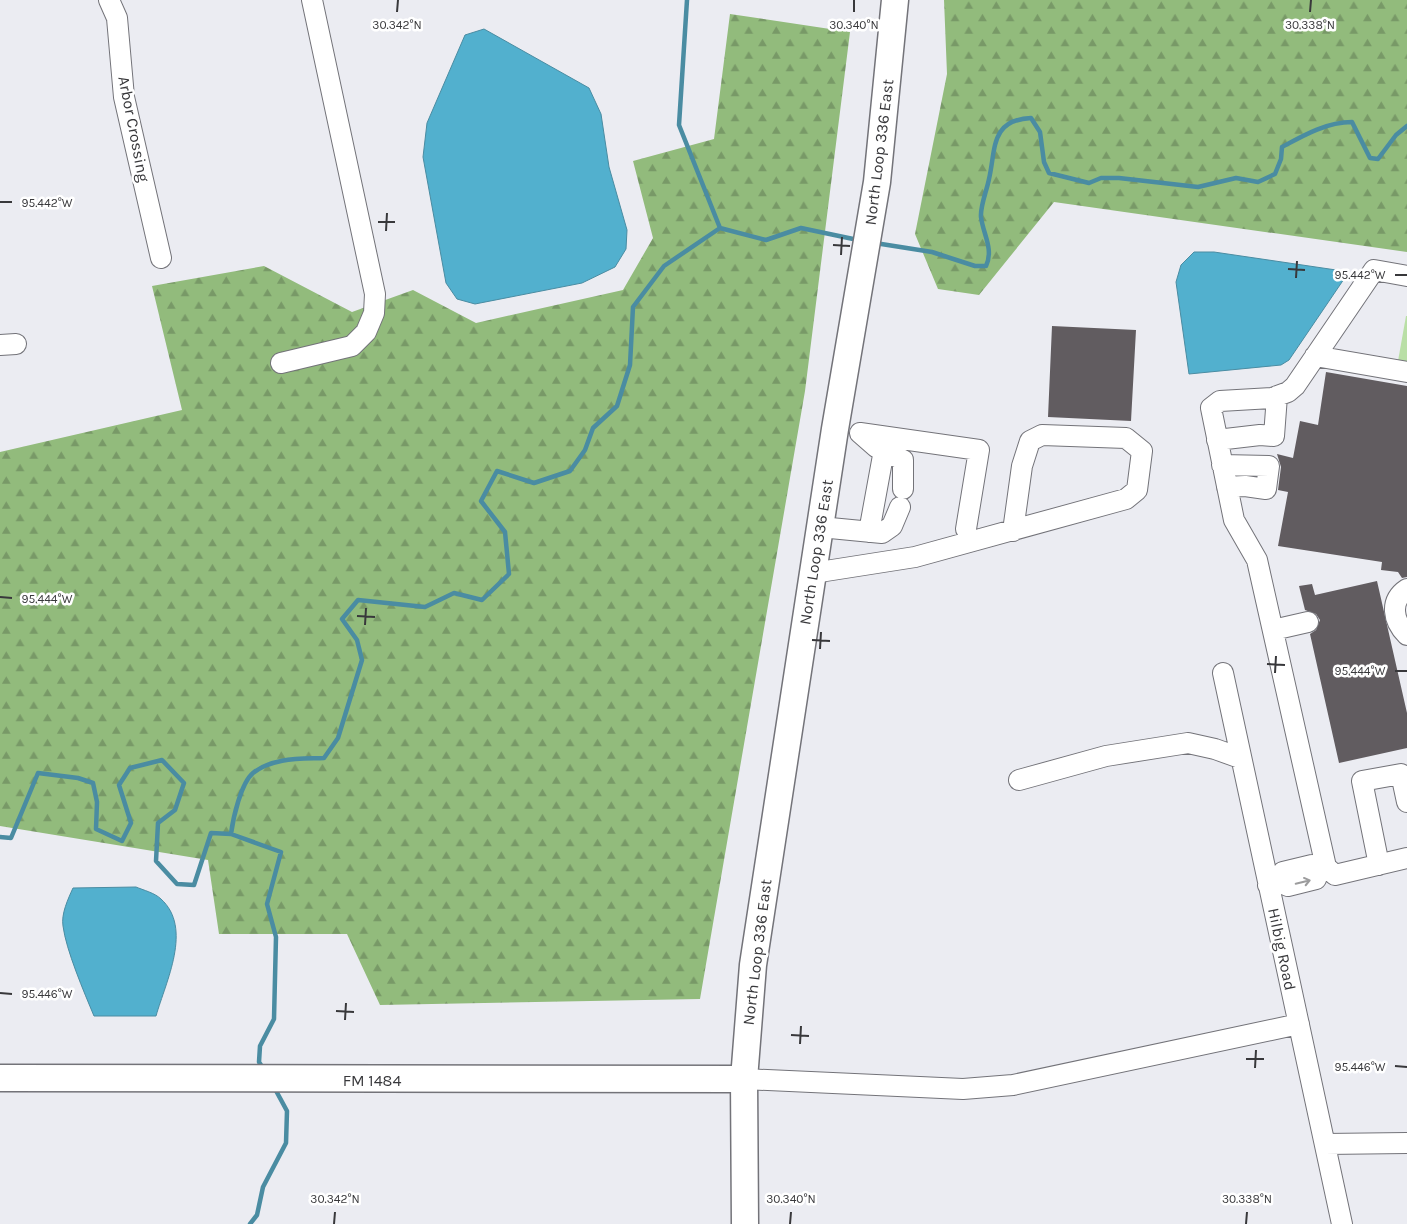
<svg xmlns="http://www.w3.org/2000/svg" width="1407" height="1224" font-family="Karla,sans-serif">
<style>
.forest{fill:url(#forest-firs)}
.green{fill:#b9dfa6}
.water{fill:#52b0ce;stroke:#4a8ca2}
.lines{fill:none;stroke-linecap:round;stroke-linejoin:round}
.stream{stroke:#4a8ca2;stroke-width:4.5}
.building{fill:#615c60}
.minor-casing{stroke:#737379;stroke-width:22}
.major-casing{stroke:#737379;stroke-width:29}
.minor{stroke:#fff;stroke-width:20}
.major{stroke:#fff;stroke-width:26}
.oneway{stroke:#9c9c9d}
.ticks{fill:none;stroke:#38383b;stroke-width:2}
.labels{text-anchor:middle;dominant-baseline:central;stroke-width:5;stroke-linejoin:round;paint-order:stroke}
.street-label{font-size:16px;fill:#38383b;stroke:#fff}
.ticks-label{font-size:12px;text-anchor:middle;fill:#38383b;stroke:#fff;stroke-width:5;stroke-linejoin:round;paint-order:stroke}
</style>
<defs>
<pattern id="forest-firs" width="22" height="20" patternUnits="userSpaceOnUse" patternTransform="scale(1.25)"><rect width="22" height="20" fill="#92bb7c"/><path d="M5 1l3.5 6h-7zM16 11l3.5 6h-7z" fill="#789967"/></pattern>
</defs>
<rect width="100%" height="100%" fill="#ebecf2"/>
<path class="forest" d="M944 0H1407V252L1054 202 979 295 938 289 915 234 947 74Z
M730 14 850 32 805 391 700 999 380 1005 347 934H219L208 860 0 826V452L182 410 152 286 264 266 352 312 413 290 476 323 623 290 653 238 633 161 714 139Z"/>
<path class="green" d="M1406 316H1407V363L1398 361Z"/>
<path class="water" d="M484 29 589 88 601 114 609 167 627 230 626 249 615 267 582 283 475 304 457 299 446 283 423 157 427 123 465 35Z
M1194 252H1214L1343 271 1344 279 1289 360 1281 365 1189 374 1176 282 1181 265Z
M136 887C143 890 155 893 161 899 193 928 166 981 156 1016H94C84 992 66 950 63 926 61 914 68 899 73 888Z"/>
<g class="lines">
<path class="stream" d="M687 0 679 125 720 228
M720 228 766 240 801 228 858 240
M875 243 932 252 975 266H986C994 249 983 234 981 217 980 206 987 190 989 179 996 149 990 120 1031 118L1040 132 1044 162 1049 173 1089 183 1101 178H1119L1198 187 1236 178 1258 182 1275 174 1281 159 1282 147C1304 135 1327 122 1352 122L1370 158 1378 159 1396 135 1407 126
M0 837 11 838 38 773 78 778 93 783 97 802 96 829 122 841 131 823 119 785 130 768 162 760 184 783 175 810 158 823 156 861 177 884 194 885 211 833 231 834
M264 1070 259 1062 260 1046 274 1019 276 937 267 904 281 852 231 834C233 818 241 783 253 773 273 757 302 759 324 758L338 738 362 660 357 640 342 619 358 600 425 607 454 593 482 600 509 574 505 532 481 501 497 471 534 483 570 471 585 450 593 428 617 406 630 365 633 307 664 266 720 228
M250 1224 257 1215 263 1187 286 1143 287 1111 274 1087"/>
</g>
<path class="building" d="M1052 326 1136 330 1131 421 1048 417Z
M1326 372 1407 386V577L1402 578 1398 572 1381 570 1382 562 1278 546 1288 492 1278 490 1281 467 1277 454 1293 458 1300 421 1318 425Z
M1377 581 1407 713V748L1339 763 1310 634 1316 630 1320 620 1316 614 1305 610 1299 586 1312 584 1315 595Z"/>
<g class="lines">
<g class="minor-casing">
<path id="minor" d="M109 0 117 18 124 97 161 258
M1407 276 1374 270 1295 386 1288 392 1272 398 1220 401 1211 408 1234 520 1257 560 1326 867 1335 875 1407 858
M0 345 16 344
M1315 356 1407 372
M281 363 352 346 366 332 374 313 375 294 312 0
M1217 440 1260 435 1274 436 1277 396
M1222 465 1269 466 1266 489 1245 486 1227 487
M903 489V460L876 447 860 433 979 450 966 529
M820 527 882 533 892 526 900 507
M869 532 884 450
M813 573 915 557 1126 499 1137 490 1142 451 1126 438 1042 435 1030 441 1022 466 1013 531
M1407 589C1389 601 1393 621 1407 635
M1273 630 1308 622
M1223 673 1342 1224
M1019 780 1106 756 1188 743 1215 749 1240 758
M1379 865 1362 781 1401 774 1407 802
M1279 882 1283 872 1312 865 1320 869 1326 867
M1268 885 1279 882 1288 886 1316 879 1320 869
M744 1079 963 1089 1013 1085 1299 1024
M1325 1144 1407 1143"/>
</g>
<g class="major-casing">
<path id="major" d="M0 1078 744 1079
M745 1224 744 1079 753 965 835 429 877 182 895 0"/>
</g>
<use href="#minor" class="minor"/>
<use href="#major" class="major"/>
</g>
<defs><path id="oneway-shaft" d="M-6 0H5M1.5-3L5.5 0L1.5 3" fill="none" stroke-width="1.6" stroke-linecap="round" stroke-linejoin="round" transform="scale(1.25)"/></defs>
<use class="oneway" href="#oneway-shaft" transform="translate(1303 882) rotate(-13)"/>
<path class="ticks" d="M397 12 398 0M854 12V0M1310 12 1311 0M0 202H12M378 222H395M386 231 387 213M833 245 850 246M841 255 842 237M1288 269 1305 270M1395 275H1407M1296 278 1297 261M0 597 12 598M357 616 375 617M365 625 366 608M812 640 830 641M820 649 821 632M1267 664 1285 665M1395 671H1407M1275 673 1276 656M0 993 12 994M336 1011 354 1012M345 1020 346 1003M791 1035 809 1036M800 1044 801 1026M1246 1059H1264M1395 1066 1407 1067M1255 1068 1256 1050M334 1224 335 1212M790 1224 791 1212M1246 1224 1247 1212"/>
<g class="labels">
<g class="street-label">
<text transform="translate(134 129) rotate(79)">Arbor Crossing</text>
<text transform="translate(879 152) rotate(-83)">North Loop 336 East</text>
<text transform="translate(816 552) rotate(-81)">North Loop 336 East</text>
<text transform="translate(1282 949) rotate(78)">Hilbig Road</text>
<text transform="translate(757 952) rotate(-83)">North Loop 336 East</text>
<text x="372" y="1080">FM 1484</text>
</g>
</g>
<g class="ticks-label">
<text x="397" y="29">30.342°N</text>
<text x="854" y="29">30.340°N</text>
<text x="1310" y="29">30.338°N</text>
<text x="47" y="207">95.442°W</text>
<text x="1360" y="279">95.442°W</text>
<text x="47" y="603">95.444°W</text>
<text x="1360" y="675">95.444°W</text>
<text x="47" y="998">95.446°W</text>
<text x="1360" y="1071">95.446°W</text>
<text x="335" y="1203">30.342°N</text>
<text x="791" y="1203">30.340°N</text>
<text x="1247" y="1203">30.338°N</text>
</g>
</svg>
